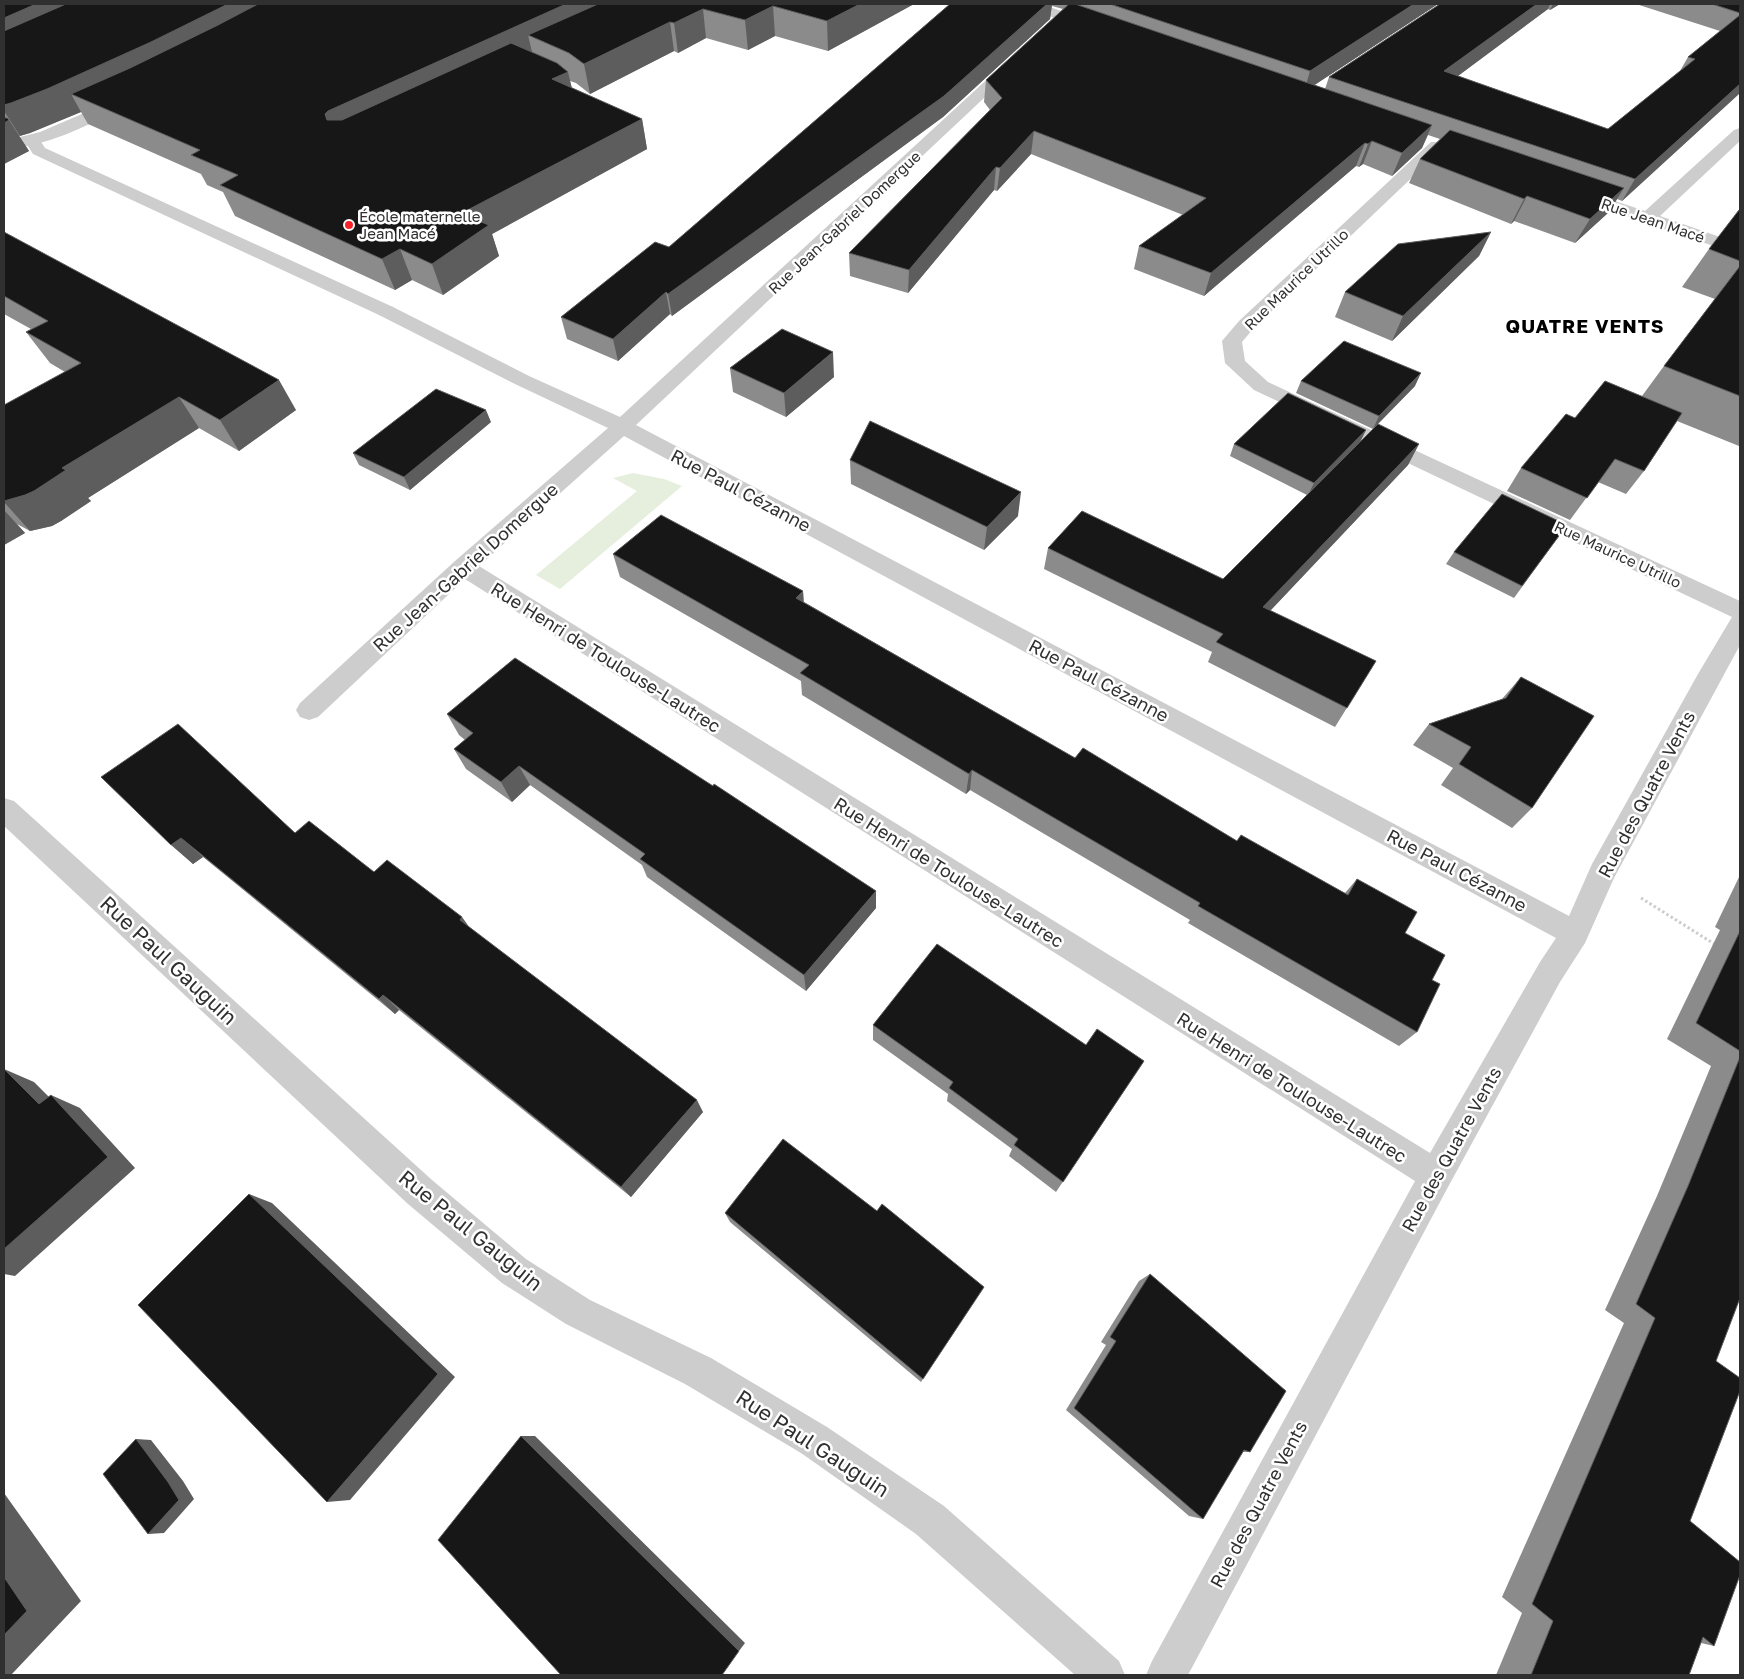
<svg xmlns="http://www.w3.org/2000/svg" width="1744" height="1679" font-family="'Golos Text',sans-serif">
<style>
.green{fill:#e6efdd}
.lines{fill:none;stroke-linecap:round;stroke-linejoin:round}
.path{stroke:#cdcdcd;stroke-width:3;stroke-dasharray:2.5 2.5;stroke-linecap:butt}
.service{fill:#cdcdcd;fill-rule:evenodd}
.minor{fill:#cdcdcd;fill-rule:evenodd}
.wall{fill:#8b8b8b}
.shaded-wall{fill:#5d5d5d}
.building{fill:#171717;stroke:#5d5d5d}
.poi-dot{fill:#f6242a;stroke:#fff;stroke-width:2}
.labels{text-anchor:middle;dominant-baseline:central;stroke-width:5;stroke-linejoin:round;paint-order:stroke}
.far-poi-label{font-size:15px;fill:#303030;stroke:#fff;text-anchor:start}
.far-street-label{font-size:15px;fill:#303030;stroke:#fff}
.street-label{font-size:18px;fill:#303030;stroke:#fff}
.far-district-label{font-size:19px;font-weight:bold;letter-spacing:1px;fill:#000;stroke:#fff}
.near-street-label{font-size:21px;fill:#303030;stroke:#fff}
</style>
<rect width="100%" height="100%" fill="#fff"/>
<path class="green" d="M633 473 664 479 682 486 560 589 536 575 637 491 613 478Z"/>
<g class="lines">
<path class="path" d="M1641 898 1716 945"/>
<path class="service" d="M32 135 38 137 45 148 393 307 395 311 393 315 386 317 379 315 33 154 24 140 26 137Z"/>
<path class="minor" d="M1021 4H1041L1099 24 1101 27 1099 30H1089L1023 7Z
M1012 60 1017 61 1019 64 1017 67 636 425 1569 916 1592 864 1698 674 1732 617 1254 390 1225 363 1222 341 1239 321 1431 142H1443L1445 145 1443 148 1253 329 1242 342 1245 361 1268 382 1740 601V645L1614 878 1585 943 1560 982 1448 1187 1188 1675H1146L1152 1661 1415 1181 465 579 318 717 309 720 300 717 296 710 300 703 455 561 608 428 515 384 379 315 377 311 379 307 386 305 393 307 529 376 620 417 1007 61ZM624 436 1556 938 1540 962 1430 1153 479 566Z
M119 98 125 100 127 103 125 106C88 125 46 148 4 148V138H16L40 132Z
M1740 128V141L1660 216 1740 244V255L1573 198 1570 194 1573 190 1579 189 1645 211 1734 130Z
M4 798 14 801 432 1180 526 1259 590 1300 711 1358 827 1427 944 1506 1119 1661 1125 1675H1075L916 1534 801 1453 685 1384 566 1324 502 1283 408 1204 4 826Z"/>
</g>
<path class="wall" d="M4 4H914L828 51 775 36 748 50 706 38 678 53 674 51 590 94 576 83 570 81 572 88 642 119 647 149 492 234 499 256 443 295 412 280 395 290 235 216 223 192 207 185 201 174 88 124 81 112 30 133 19 136 29 151 4 164Z
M950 4H1438L1314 85 1325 89 1329 77 1440 4H1560L1550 10 1548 9 1458 76 1608 129 1680 71 1688 57 1720 31 1636 4H1740V93L1622 201 1617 199 1609 212 1575 243 1514 221 1511 224 1409 183 1420 159 1440 139 1428 135 1422 148 1392 176 1363 164 1359 167 1356 166 1204 296 1134 269 1139 246 1183 215 1031 154 997 191 994 190 908 293 850 276 849 253 990 110 984 102 986 80 1063 9 1052 6 1050 19 943 117 672 316 670 314 618 361 567 339 561 317 669 247Z
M1740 209V445L1739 446 1677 421 1644 471 1626 494 1598 482 1570 520 1507 491 1521 468 1575 418 1642 396 1664 366 1715 299 1682 287 1709 249Z
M4 232 296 410 239 451 199 428 88 498 91 501 61 521 52 526 30 531 17 524 25 533 4 545V405L65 372 50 363 26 332 31 329 4 314Z
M1491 232 1479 256 1392 341 1335 317 1345 292Z
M730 368 834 377 786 417 733 392Z
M1301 381 1415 386 1373 429 1296 393Z
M491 422 410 490 359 465 353 453Z
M1366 430 1360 442 1419 444 1408 465 1270 611 1376 661 1335 727 1208 662 1212 652 1044 569 1048 548 1223 579 1307 495 1230 456 1234 444Z
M850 460 1018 516 984 550 851 484Z
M1567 525 1514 598 1446 564 1454 552Z
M613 554 803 591 804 602 1075 758 1237 841 1345 893 1357 879 1405 933 1432 980 1417 1032 1399 1046 1188 923 1190 920 970 790 966 794 802 695 801 681 620 577Z
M1521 677 1532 808 1512 828 1441 785 1453 768 1413 745 1429 724 1502 699Z
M447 714 713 786 876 891V908L806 991 647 877 642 865 530 785 512 802 466 769 454 749 465 740 459 735Z
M101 777 295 833 374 872 470 928 703 1112 631 1197 399 1010 395 1014 203 857 193 864Z
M1740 875V1298L1716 1361 1690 1521 1714 1646 1701 1643 1689 1675H1496L1522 1613 1502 1597 1624 1323 1605 1310 1657 1196 1711 1066 1667 1039 1720 930 1715 927Z
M873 1025 1086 1045 1144 1061 1056 1192 1009 1156 1012 1149 947 1101 948 1094 873 1040Z
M877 1211 984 1287 921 1382 730 1222 725 1213Z
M1150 1274 1250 1452H1242L1203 1519 1189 1516 1066 1410 1106 1345 1101 1342 1139 1281Z"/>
<path class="shaded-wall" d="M36 4H116L4 56V18Z
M228 4H296L71 94 81 112 30 133 20 136 4 111V105Z
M566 4H635L528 35 532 52 337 145 325 114 328 111Z
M860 4H914L828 51 827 21Z
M1047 4H1052L1050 19 943 117 672 316 668 294Z
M1414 4H1438L1304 92 1310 71Z
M1537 4H1550L1548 9 1435 93 1444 71Z
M1553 4H1560L1550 10Z
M773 6 775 36 748 50 745 20Z
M703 9 706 38 678 53 674 23Z
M670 22 674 51 590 94 584 64Z
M568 72 575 102 552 79Z
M1740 84V93L1622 201 1635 179Z
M642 119 647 149 492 234 499 256 443 295 432 264 460 214Z
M9 120 29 151 4 164V123Z
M1432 125 1422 148 1392 176 1402 153Z
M1034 131 1031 154 997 191 1000 168Z
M1372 141 1363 164 1359 167 1368 144Z
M1365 143 1356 166 1204 296 1211 273Z
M996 167 994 190 908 293 909 270Z
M1624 188 1609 212 1575 243 1590 219Z
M1527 196 1514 221 1511 224 1524 199Z
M1491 232 1479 256 1392 341 1403 316Z
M400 249 412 280 395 290 382 259Z
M666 292 670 314 618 361 613 339Z
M833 352 834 377 786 417 784 393Z
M1421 373 1415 386 1373 429 1379 416Z
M279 380 296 410 239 451 220 420Z
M179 397 199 428 88 498 91 501 61 521 52 526 30 531 4 502V501L62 468Z
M486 410 491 422 410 490 404 477Z
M1366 430 1360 442 1308 495 1314 483Z
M1419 444 1408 465 1254 628 1263 607Z
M1021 492 1018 516 984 550 987 527Z
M4 510 25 533 4 545Z
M803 591 804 614 796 598Z
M519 766 530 785 512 802 501 782Z
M972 770 970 790 966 794 969 774Z
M181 838 203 857 193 864 171 845Z
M876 891V908L806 991 804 975Z
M462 917 475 935 460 920Z
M383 995 399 1010 395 1014 379 999Z
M4 1069 34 1082 69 1117 39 1104Z
M51 1095 80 1108 135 1168 15 1276 4 1274V1249Z
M697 1100 703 1112 631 1197 621 1187Z
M249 1194 272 1203 455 1377 350 1500 327 1502Z
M521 1436H535L745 1643 739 1651Z
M136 1439 151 1440 183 1481 194 1499 164 1533 148 1534Z
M4 1493 81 1601 11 1675H4Z"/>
<path class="building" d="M4 4H36L4 18Z
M66 4H228L151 42 47 89 11 103 4 105V31Z
M258 4H566L328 111 325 114 327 120H342L511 43 557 63 568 72 552 79 642 119 460 214 489 225 432 264 400 249 382 259 220 185 238 175 191 155 200 150 71 94 130 68 218 25Z
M598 4H860L827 21 773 6 745 20 703 9 674 23 670 22 584 64 569 53 528 35Z
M950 4H1047L944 96 668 294 666 292 613 339 561 317 655 242 669 247Z
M1069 4H1075L1432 125 1402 153 1372 141 1368 144 1365 143 1211 273 1139 246 1206 198 1034 131 1000 168 996 167 909 270 849 253 1002 98 986 80Z
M1110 4H1414L1310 71Z
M1440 4H1537L1444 71 1608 129 1695 59 1688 57 1740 15V84L1635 179 1329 77Z
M1712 4H1740V13Z
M4 118H7L9 120 4 123Z
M1450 130 1624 188 1590 219 1527 196 1524 199 1420 159Z
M1739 210H1740V261L1709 249Z
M4 232 279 380 220 420 179 397 62 468 66 470 34 491 25 495 4 501V405L81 363 26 332 48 321 4 296Z
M1491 232 1403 316 1345 292 1398 244Z
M1740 266V396L1664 366Z
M782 329 833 352 784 393 730 368Z
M1344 341 1421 373 1379 416 1301 381Z
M1605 381 1682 413 1644 471 1615 459 1587 498 1521 468 1566 414 1575 418Z
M436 389 486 410 404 477 353 453Z
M1288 393 1366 430 1314 483 1234 444Z
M870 421 1021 492 987 527 850 460Z
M1378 424 1419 444 1263 607 1376 661 1347 708 1216 642 1223 634 1048 548 1082 511 1223 579Z
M1502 494 1567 525 1522 586 1454 552Z
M661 515 803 591 796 598 1075 758 1083 748 1237 841 1241 835 1348 895 1357 879 1417 912 1405 933 1445 955 1432 980 1440 984 1417 1032 1198 906 1200 903 972 770 969 774 800 673 809 665 613 554Z
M515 658 713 786 714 784 876 891 804 975 640 859 645 854 519 766 501 782 454 749 473 733 447 714Z
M1521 677 1594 716 1532 808 1459 764 1471 747 1429 724 1506 698Z
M178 724 295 833 309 821 374 872 387 860 462 917 460 920 697 1100 621 1187 383 995 379 999 181 838 171 845 101 777Z
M1740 931V1051L1696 1023Z
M937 944 1086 1045 1097 1029 1144 1061 1063 1182 1014 1145 1018 1139 949 1088 953 1082 873 1025Z
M1740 1057V1298L1716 1361 1740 1378V1391L1690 1521 1740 1562V1575L1714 1646 1703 1637 1689 1675H1531L1553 1621 1532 1604 1655 1318 1636 1304 1688 1186Z
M4 1069 39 1104 51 1095 108 1157 4 1249Z
M783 1139 877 1211 882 1204 984 1287 923 1379 725 1213Z
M249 1194 438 1374 327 1502 138 1305Z
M1150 1274 1286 1391 1250 1452 1244 1450 1203 1519 1074 1408 1116 1341 1110 1337Z
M521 1436 739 1651 722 1675H561L438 1540Z
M136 1439 168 1482 179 1500 148 1534 103 1474Z
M4 1577 27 1611 4 1635Z"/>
<circle class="poi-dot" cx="349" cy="225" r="5"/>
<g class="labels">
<g class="far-poi-label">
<text x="359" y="216">École maternelle<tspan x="359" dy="17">Jean Macé</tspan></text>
</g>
<g class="far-street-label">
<text transform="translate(1653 220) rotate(19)">Rue Jean Macé</text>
<text transform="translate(844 222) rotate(-43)">Rue Jean-Gabriel Domergue</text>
<text transform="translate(1296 279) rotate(-44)">Rue Maurice Utrillo</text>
<text transform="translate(1618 554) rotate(25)">Rue Maurice Utrillo</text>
</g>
<g class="street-label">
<text transform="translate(741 490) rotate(28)">Rue Paul Cézanne</text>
<text transform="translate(465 567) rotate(-42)">Rue Jean-Gabriel Domergue</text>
<text transform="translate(606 657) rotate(32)">Rue Henri de Toulouse-Lautrec</text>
<text transform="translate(1099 680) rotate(28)">Rue Paul Cézanne</text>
<text transform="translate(1646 794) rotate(-62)">Rue des Quatre Vents</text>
<text transform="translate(1457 870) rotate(28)">Rue Paul Cézanne</text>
<text transform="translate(949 872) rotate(32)">Rue Henri de Toulouse-Lautrec</text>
<text transform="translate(1292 1087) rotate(32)">Rue Henri de Toulouse-Lautrec</text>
<text transform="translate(1451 1149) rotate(-61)">Rue des Quatre Vents</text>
<text transform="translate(1258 1504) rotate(-62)">Rue des Quatre Vents</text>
</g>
<g class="far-district-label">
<text x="1585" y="325">QUATRE VENTS</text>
</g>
<g class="near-street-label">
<text transform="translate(169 960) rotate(43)">Rue Paul Gauguin</text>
<text transform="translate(471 1230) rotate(39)">Rue Paul Gauguin</text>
<text transform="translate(813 1443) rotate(33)">Rue Paul Gauguin</text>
</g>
</g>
<rect width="1744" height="1679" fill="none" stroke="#303030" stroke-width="10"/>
</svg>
